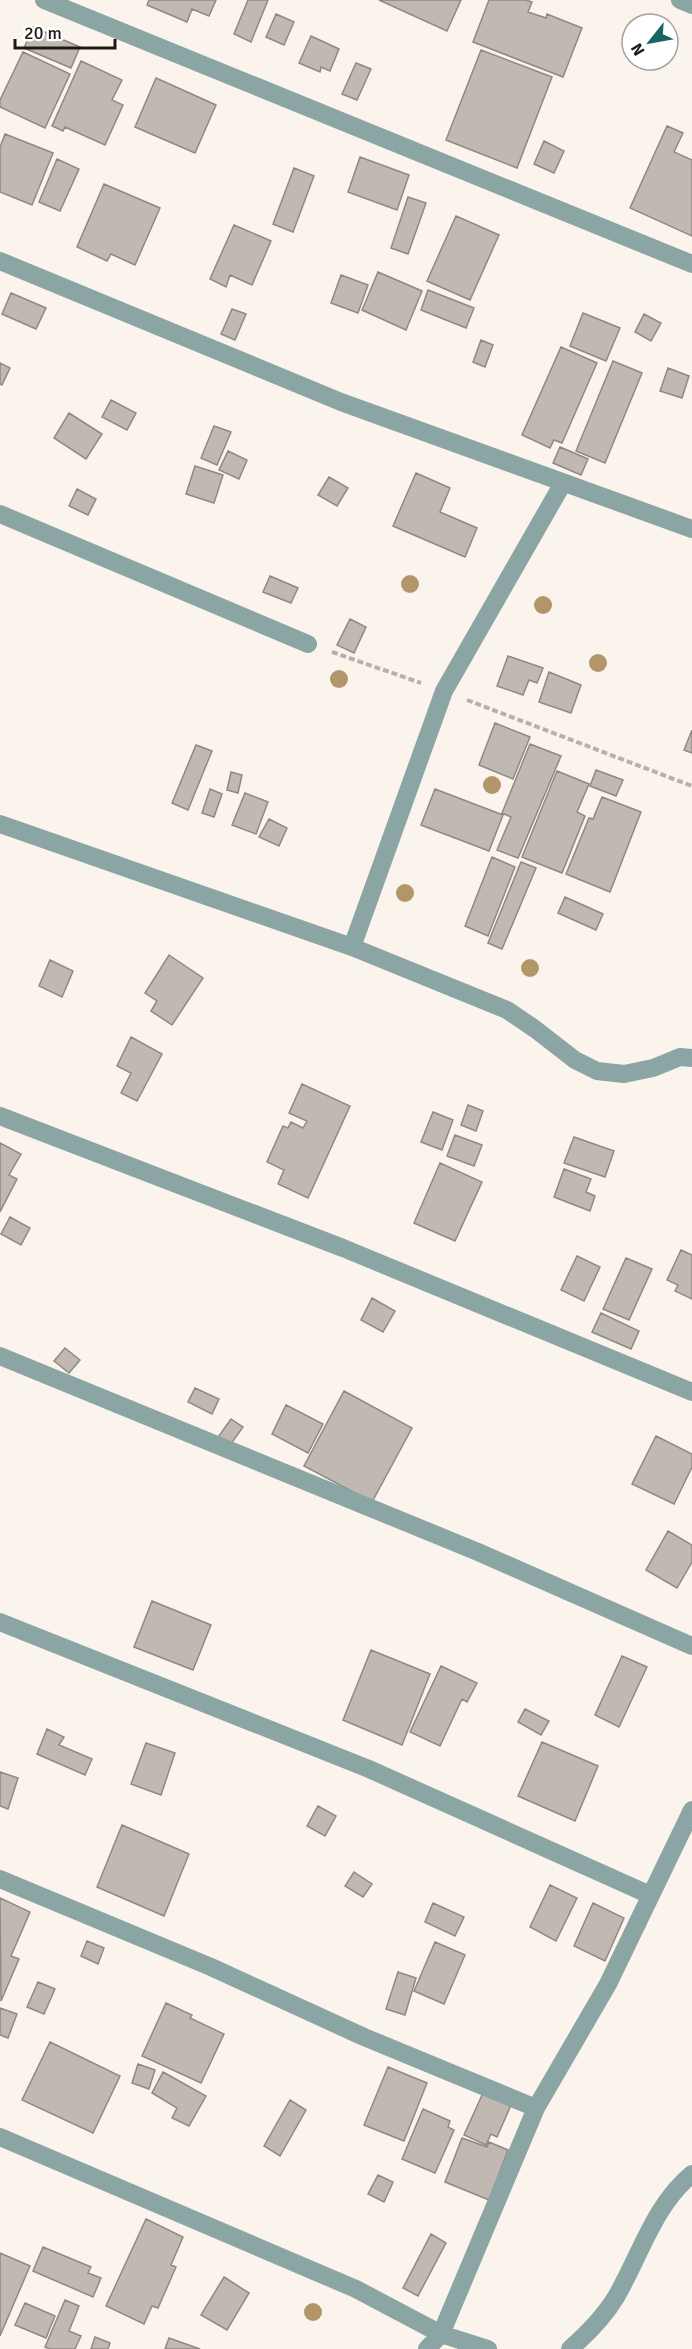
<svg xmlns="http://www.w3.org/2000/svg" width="692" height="2349" font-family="Signika,sans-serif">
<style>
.building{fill:#c0b9b1;stroke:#908982;stroke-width:1.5}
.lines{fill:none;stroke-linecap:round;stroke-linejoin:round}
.path{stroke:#b7b1ab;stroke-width:4;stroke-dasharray:6 3;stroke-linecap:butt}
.street{stroke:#8aa5a4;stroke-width:18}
.tree{fill:#b2966a}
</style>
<rect width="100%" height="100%" fill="#fbf4ec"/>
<path class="building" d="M149 0H216L209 16 192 9 187 22 147 5Z
M248 0H268L251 42 234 34Z
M379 0H461L447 31Z
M489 0H526L532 2 528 12 546 18 547 14 582 28 563 77 473 42Z
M276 14 294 22 284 45 266 37Z
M33 27 80 47 71 68 24 48Z
M311 36 339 49 330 71 321 67 320 72 299 63Z
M481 50 552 77 517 168 446 140Z
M23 52 70 74 45 128 0 107V100Z
M81 61 122 80 112 100 123 105 105 145 65 127 63 131 52 126Z
M356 63 371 69 357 100 342 94Z
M156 78 216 105 195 153 135 127Z
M667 126 683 133 674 152 692 160V236L630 208Z
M5 134 53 153 32 205 0 192V147Z
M544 141 564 151 554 173 534 164Z
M360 157 409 175 397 210 348 192Z
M57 159 79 169 60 211 39 202Z
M294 168 314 176 293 232 273 224Z
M104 184 160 208 135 265 111 254 107 261 77 247Z
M408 197 426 203 408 254 391 248Z
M456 216 499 235 470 300 427 281Z
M234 225 271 241 252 285 230 275 226 287 210 279Z
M378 272 422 291 406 330 362 310Z
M341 275 368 285 358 313 331 303Z
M428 290 474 308 466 328 421 310Z
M11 293 46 308 36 329 2 314Z
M232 309 246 314 235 340 221 334Z
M583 313 620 328 606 361 570 346Z
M644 314 661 323 651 341 635 332Z
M481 340 493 345 485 367 473 362Z
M561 347 597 363 562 443 554 440 550 448 522 435Z
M613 361 642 373 605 463 576 451Z
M0 363 10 368 2 385 0 384Z
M668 368 689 376 682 398 660 391Z
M111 400 136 413 127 430 102 417Z
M69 413 102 434 86 459 54 438Z
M214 426 231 432 217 465 201 458Z
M560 447 588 459 581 475 553 463Z
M228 451 247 460 239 479 219 470Z
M195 466 223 475 214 503 186 494Z
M416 473 450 488 440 512 477 528 465 557 393 526Z
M329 477 348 488 337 506 318 495Z
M77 489 96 499 88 515 69 506Z
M270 576 298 588 291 603 263 592Z
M350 619 366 627 354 653 337 645Z
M508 656 543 668 537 683 529 680 523 695 497 686Z
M549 672 581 685 571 713 539 702Z
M495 723 530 737 513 779 479 765Z
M692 730V753L684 750Z
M530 744 561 756 518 858 497 850 511 817 502 813Z
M196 745 212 751 188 810 172 803Z
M596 770 623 780 616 796 590 786Z
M557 771 589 784 577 812 585 816 562 873 522 857Z
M231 772 242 775 238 793 227 790Z
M210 789 222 794 214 817 202 813Z
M435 789 503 815 489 851 421 825Z
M245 793 268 802 256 834 232 825Z
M602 797 641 812 610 892 566 874 589 818 593 819Z
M269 819 287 828 279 846 259 837Z
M492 857 515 867 488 936 465 926Z
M521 862 536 868 502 949 488 943Z
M565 897 603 914 596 930 558 913Z
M169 955 203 978 172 1025 151 1011 157 1001 145 993Z
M50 960 73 971 62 997 39 986Z
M131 1037 162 1054 137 1101 121 1093 131 1073 117 1066Z
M302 1084 350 1106 308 1198 278 1184 284 1170 267 1162 283 1126 288 1128 291 1122 303 1128 307 1121 289 1113Z
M468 1105 483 1111 476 1131 461 1125Z
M433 1112 453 1120 442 1150 421 1142Z
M455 1135 482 1145 474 1166 447 1156Z
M574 1137 614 1151 605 1177 564 1163Z
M0 1143 21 1154 9 1175 17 1179 0 1212Z
M440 1163 482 1182 455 1241 414 1223Z
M564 1169 591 1179 586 1192 595 1196 590 1211 554 1197Z
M10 1217 30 1228 21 1245 1 1234Z
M681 1250 692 1255V1299L675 1291 678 1285 667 1280Z
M577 1256 600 1267 584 1301 561 1290Z
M626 1258 652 1269 629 1320 603 1309Z
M372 1298 395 1311 383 1332 361 1320Z
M601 1313 639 1331 631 1349 592 1332Z
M65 1348 80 1360 69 1373 54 1361Z
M195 1388 219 1399 212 1414 188 1402Z
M344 1391 412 1428 372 1502 304 1466Z
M286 1405 323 1424 308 1453 272 1434Z
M231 1419 243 1427 228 1448 216 1440Z
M656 1436 692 1454V1467L674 1504 632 1484Z
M668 1531 692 1545V1562L677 1588 646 1570Z
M152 1601 211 1625 193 1670 134 1647Z
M371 1650 430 1674 402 1745 343 1720Z
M622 1656 647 1667 619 1727 595 1715Z
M441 1666 477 1683 467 1702 462 1699 440 1746 410 1732Z
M525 1709 549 1721 541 1735 518 1722Z
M47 1729 64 1737 59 1745 92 1759 85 1775 37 1754Z
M542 1742 598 1766 575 1821 518 1796Z
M146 1743 175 1753 161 1795 131 1784Z
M0 1772 18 1778 8 1809 0 1806Z
M318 1806 336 1816 325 1836 307 1826Z
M122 1825 189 1854 164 1916 97 1887Z
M354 1872 372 1884 363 1897 345 1886Z
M550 1885 577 1898 556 1941 530 1927Z
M0 1898 30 1912 11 1956 19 1959 1 2001Z
M433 1903 464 1917 455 1936 425 1922Z
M593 1903 624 1918 605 1961 574 1946Z
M87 1941 104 1948 98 1964 81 1956Z
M435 1942 465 1955 444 2004 414 1991Z
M398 1972 416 1978 405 2015 386 2009Z
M38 1982 55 1989 44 2014 27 2007Z
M166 2003 192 2015 190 2018 224 2034 201 2083 142 2056Z
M0 2008 17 2014 8 2038 0 2035Z
M50 2042 120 2076 93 2133 22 2100Z
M138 2064 155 2070 149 2089 132 2083Z
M388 2067 427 2083 404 2141 364 2125Z
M163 2072 206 2096 189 2126 172 2118 177 2108 152 2093Z
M483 2093 511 2105 497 2137 491 2134 486 2145 464 2135Z
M290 2100 306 2110 280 2156 264 2146Z
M423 2109 450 2121 448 2127 454 2130 435 2173 402 2159Z
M462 2138 487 2147 489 2142 508 2150 489 2200 445 2182Z
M378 2175 393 2182 384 2202 368 2194Z
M146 2219 183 2237 171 2265 176 2267 158 2308 152 2306 144 2324 106 2306Z
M431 2234 446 2243 418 2296 403 2288Z
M43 2247 91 2267 88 2273 101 2278 93 2297 33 2271Z
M0 2253 30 2266 0 2336Z
M224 2277 249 2293 227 2330 201 2315Z
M65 2300 79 2306 69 2331 81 2336 75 2349H50L45 2347Z
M25 2303 55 2316 46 2338 15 2325Z
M95 2337 110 2343 108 2349H91Z
M169 2338 200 2349H165Z"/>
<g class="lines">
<path class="path" d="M332 652 421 683
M467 700 692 786"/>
<path class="street" d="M44 0 692 264
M680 0 692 5
M0 261 341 402 692 529
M0 514 308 644
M0 824 352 947 507 1010 535 1029 575 1060 597 1071 624 1074 653 1068 680 1057 692 1058
M352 947 444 691 563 483
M0 1116 343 1248 692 1392
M0 1356 478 1552 692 1646
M0 1622 369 1769 650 1895
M0 1879 211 1967 364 2037 536 2108
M0 2137 356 2289 441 2334 488 2349
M427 2349 441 2334 536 2108 608 1984 692 1810
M570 2349C587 2334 604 2317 616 2297 640 2256 654 2205 692 2174"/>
</g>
<g class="tree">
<circle cx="410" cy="584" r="9"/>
<circle cx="543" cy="605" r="9"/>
<circle cx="598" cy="663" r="9"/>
<circle cx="339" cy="679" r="9"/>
<circle cx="492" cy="785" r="9"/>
<circle cx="405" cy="893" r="9"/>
<circle cx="530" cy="968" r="9"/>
<circle cx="313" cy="2312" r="9"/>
</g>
<g transform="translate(650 42) rotate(239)"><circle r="28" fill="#ffffff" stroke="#a4a3a2" stroke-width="1.5"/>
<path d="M0-4.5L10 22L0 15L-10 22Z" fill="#176665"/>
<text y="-9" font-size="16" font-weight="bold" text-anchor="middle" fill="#1c1a17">N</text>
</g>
<path d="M15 39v9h100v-9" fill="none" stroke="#1c1a17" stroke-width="3"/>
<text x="24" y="39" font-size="18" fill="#1c1a17" stroke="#ffffff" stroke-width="4.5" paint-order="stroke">20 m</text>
</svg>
